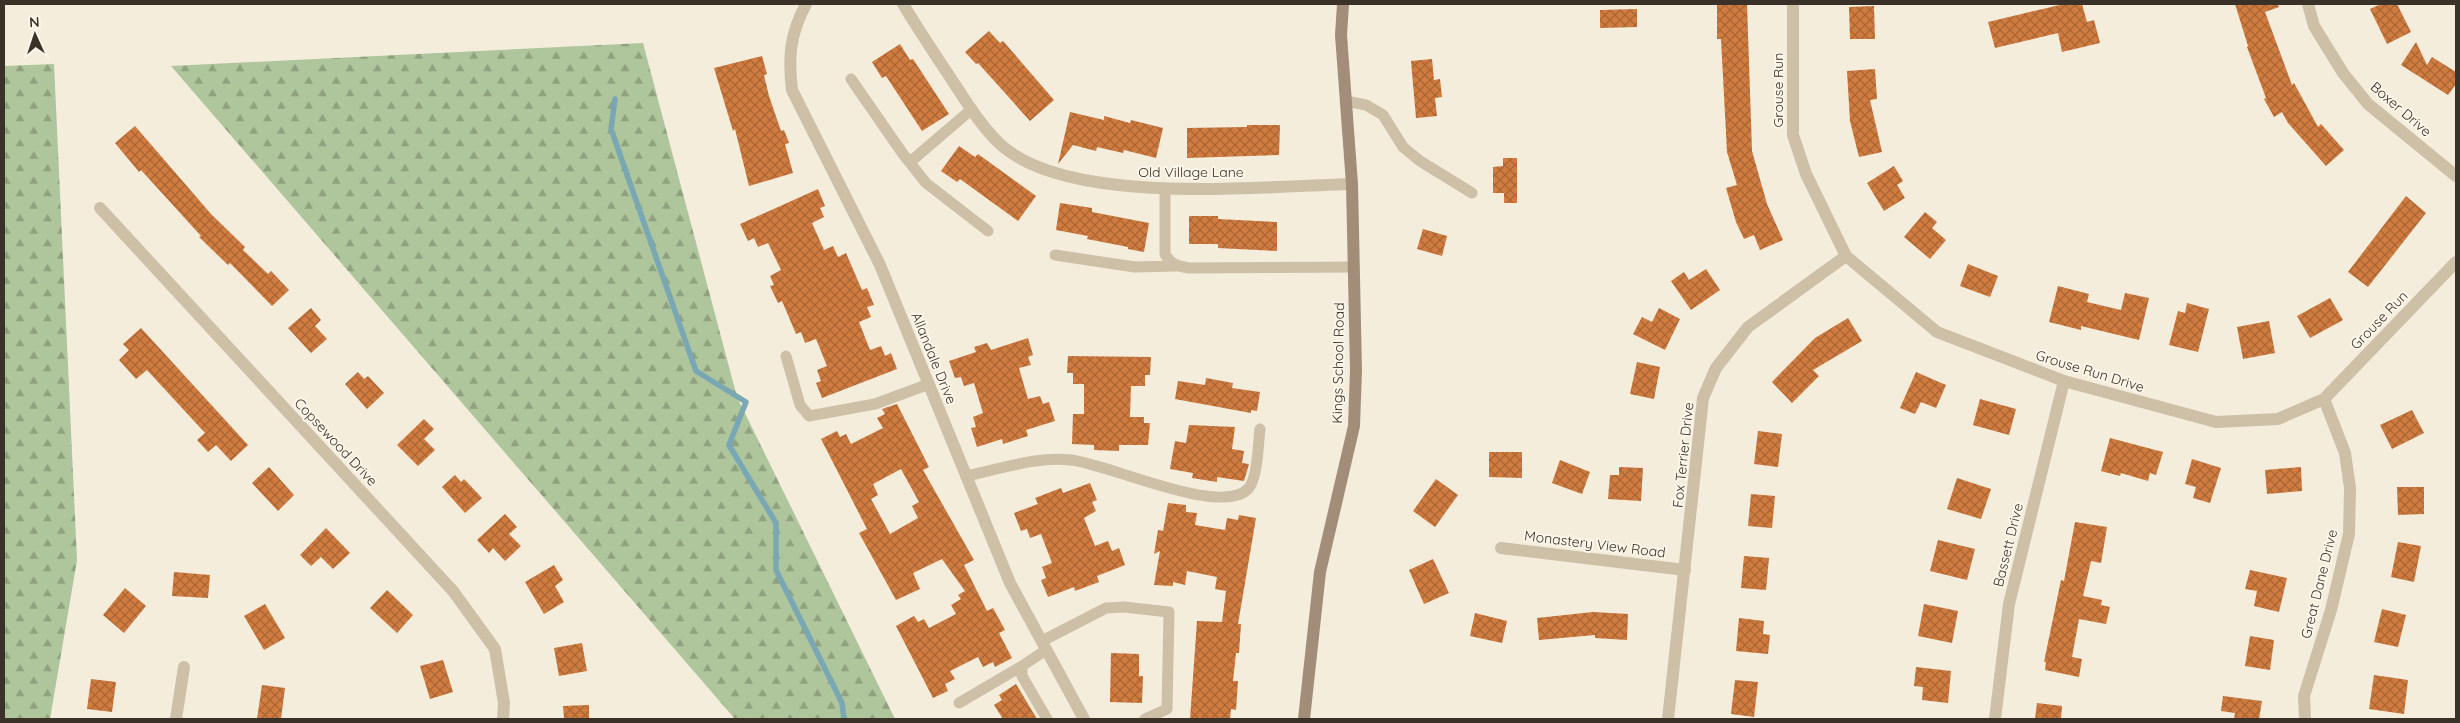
<svg xmlns="http://www.w3.org/2000/svg" width="2460" height="723" font-family="Quicksand,sans-serif">
<style>
.forest{fill:url(#forest-firs)}
.lines{fill:none;stroke-linecap:round;stroke-linejoin:round}
.stream{stroke:#79a7b4;stroke-width:5.5}
.building{fill:url(#building-cross-hatch);fill-rule:evenodd}
.lane{stroke:#cebfa7;stroke-width:11}
.street{stroke:#cebfa7;stroke-width:12}
.secondary{stroke:#a28e78;stroke-width:12}
.labels{text-anchor:middle;dominant-baseline:central;stroke-width:4;stroke-linejoin:round;paint-order:stroke}
.street-label{font-size:14px;fill:#3a3128;stroke:#fbf6e9}
</style>
<defs>
<pattern id="forest-firs" width="22" height="20" patternUnits="userSpaceOnUse" patternTransform="scale(1.25)"><rect width="22" height="20" fill="#afc59b"/><path d="M5 1l3.5 6h-7zM16 11l3.5 6h-7z" fill="#8fa17e"/></pattern>
<pattern id="building-cross-hatch" width="8" height="8" patternUnits="userSpaceOnUse" patternTransform="scale(1.25)"><rect width="8" height="8" fill="#d07b3f"/><path d="M0 0l8 8M0 8l8-8" fill="none" stroke="#aa6535"/></pattern>
</defs>
<rect width="100%" height="100%" fill="#f4eddc"/>
<path class="forest" d="M643 43 737 397 895 719H735L171 66Z
M54 64 77 560 50 719H4V66Z"/>
<g class="lines">
<path class="stream" d="M615 99 611 129 696 371 746 402 729 445 776 523V570L842 703 844 719"/>
</g>
<path class="building" d="M1747 4 1752 151 1767 204 1783 240 1760 250 1754 235 1744 239 1736 222 1726 188 1737 185 1727 152 1721 39H1717V5Z
M2064 4H2082L2087 22 2094 20 2100 43 2062 52 2058 33 1995 48 1988 22Z
M2235 4H2278L2279 7 2265 12 2292 85 2294 83 2318 127 2321 124 2344 150 2326 166 2288 123 2282 112 2274 117 2264 99 2266 98 2247 47 2248 46Z
M2381 4H2397L2411 32 2387 44 2370 9Z
M1874 6 1875 39H1850L1849 7Z
M1637 9V27L1600 28V10Z
M989 31 1000 43 1003 41 1054 100 1030 121 978 63 976 64 965 52Z
M2416 42 2427 65 2432 57 2456 72V84L2448 95 2401 65Z
M900 44 910 60 913 59 949 114 922 131 886 76 882 78 872 62Z
M762 56 767 74 764 75 769 96 781 131 784 130 789 143 785 144 793 173 749 186 735 129 733 131 714 68Z
M1432 59 1434 80 1440 79 1442 97 1435 98 1437 116 1416 118 1411 61Z
M1875 69 1877 99 1870 100 1882 152 1859 157 1850 121 1847 71Z
M1070 112 1104 120V116L1130 123 1131 120 1163 128 1156 158 1124 150 1123 153 1097 147 1096 151 1073 145 1058 164Z
M1247 125H1280L1279 155 1187 158V128L1247 127Z
M135 126 211 214 245 247 243 250 268 274 271 271 289 290 272 306 230 263 228 265 199 237 201 236 141 170 139 172 115 143Z
M959 146 975 157 978 154 1036 196 1018 221 960 179 957 182 941 171Z
M1503 158H1517V203H1504V193H1493V167L1503 166Z
M1894 166 1903 181 1897 185 1905 198 1884 211 1867 183Z
M818 189 825 206 820 208 824 217 812 223 824 250 833 246 838 257 846 253 862 290 867 288 874 305 867 307 871 317 859 322 870 350 881 346 885 356 891 353 897 369 822 398 816 383 821 381 817 370 827 366 816 339 805 343 801 332 796 334 782 301 778 303 770 286 774 285 770 276 781 270 768 243 758 247 754 238 748 241 740 224Z
M2406 196 2426 213 2368 287 2348 272Z
M1060 203 1092 208V212L1149 223 1144 252 1128 249V247L1087 239 1088 236 1056 230Z
M1925 212 1937 222 1932 228 1946 240 1930 259 1904 237Z
M1189 216H1218V219L1277 222V251L1218 248V244H1189Z
M1423 229 1447 236 1442 256 1417 249Z
M1968 264 1998 276 1990 297 1960 286Z
M1706 269 1720 290 1691 310 1671 281 1684 272 1689 280Z
M2058 286 2089 294 2087 302 2121 310 2125 293 2149 298 2139 340 2081 326V330L2049 322Z
M2330 298 2343 320 2310 338 2297 316Z
M2187 303 2209 309 2198 352 2169 345 2178 311 2185 313Z
M311 308 321 320 315 326 327 339 311 353 288 328Z
M1659 308 1680 319 1665 350 1633 334 1642 317 1652 322Z
M1848 318 1862 341 1813 370 1819 376 1792 403 1772 382 1815 338Z
M2269 321 2275 353 2243 359 2237 327Z
M141 328 248 445 231 461 216 445 208 452 197 440 205 433 147 370 136 379 119 360 129 350 123 344Z
M1028 338 1033 355 1028 357 1031 365 1019 368 1028 399 1040 396 1043 404 1049 402 1055 421 1026 430 1028 436 1003 444 1002 439 977 447 971 428 976 427 973 417 983 413 974 383 964 386 961 377 955 378 949 361 976 352 974 347 987 343 991 350Z
M1068 356 1151 357 1150 375H1145V386H1131L1130 417H1144V423H1150L1148 445H1119V451L1094 450V445L1072 444 1073 414H1084V384H1073V373H1067Z
M1637 362 1660 367 1654 399 1630 394Z
M358 372 364 379 368 376 384 393 367 409 345 384Z
M1916 372 1946 385 1936 408 1921 402 1915 414 1900 408Z
M1206 378 1233 383 1232 388 1260 392 1257 411 1251 410V413L1175 399 1178 381 1205 385Z
M1980 399 2016 409 2009 435 1973 425Z
M897 404 929 467 923 470 974 560 964 565 987 611 993 608 1005 630 999 633 1012 658 995 667 993 662 983 667 978 657 950 671 955 679 945 684 948 691 933 698 896 626 914 616 918 622 924 619 929 628 956 614 951 605 961 599 958 595 965 591 942 559 913 573 920 589 896 600 859 533 867 529 821 439 837 431 840 437 846 434 851 444 883 428 877 418 885 414 882 409ZM901 469 919 502 912 506 918 518 890 534 871 499 878 495 873 484Z
M2412 410 2424 433 2392 449 2380 425Z
M424 419 434 429 424 439 435 450 418 466 397 445Z
M1189 425 1235 427 1232 449 1244 451 1242 463 1249 464 1244 481 1217 477V482L1192 478 1193 473 1170 469 1175 441 1186 443Z
M1758 431 1782 434 1778 467 1754 464Z
M2110 438 2163 452 2156 475 2150 473 2148 481 2121 473 2120 476 2101 471Z
M1489 452H1522V478L1489 477Z
M2192 459 2221 468 2210 503 2193 498 2196 487 2185 484Z
M1560 460 1590 472 1582 494 1552 483Z
M269 467 294 495 278 511 252 483Z
M1619 467 1643 468 1641 501 1608 499 1610 475H1619Z
M2301 467 2302 491 2267 494 2265 470Z
M455 475 461 482 464 479 482 498 465 513 442 487Z
M1957 478 1991 489 1981 519 1947 509Z
M1436 479 1458 495 1435 527 1413 511Z
M1090 483 1097 500 1092 502 1096 511 1084 518 1095 546 1108 541 1112 551 1119 548 1125 565 1097 576 1099 582 1075 591 1074 587 1048 597 1041 580 1046 578 1042 567 1052 563 1041 534 1030 538 1027 529 1021 531 1014 513 1038 504 1035 498 1061 488 1063 493Z
M2397 487H2424V514L2398 515Z
M1751 494 1775 496 1772 528 1748 526Z
M1168 503 1186 505V512L1197 513 1195 525 1225 530 1227 518 1238 520 1239 515 1256 518 1238 624H1241L1239 653H1236L1233 681H1238L1236 710 1231 709 1230 719H1190L1197 621 1222 622 1226 591 1215 589 1217 577 1187 571 1185 585 1173 582V586L1154 585 1160 551 1154 554 1158 530 1163 531Z
M505 514 517 527 509 534 521 546 505 561 493 548 489 553 477 540Z
M2075 522 2107 527 2101 563 2091 561 2083 596 2102 600 2101 605 2110 607 2106 624 2079 619 2072 657 2082 659 2079 677 2045 670 2046 662H2044L2061 580 2064 581Z
M326 528 350 553 333 569 321 557 311 566 300 555Z
M1938 540 1975 549 1967 580 1930 571Z
M2398 542 2421 546 2414 582 2391 577Z
M1744 556 1769 558 1766 590 1741 588Z
M1433 559 1449 593 1424 604 1409 570Z
M554 565 563 580 555 586 564 602 544 614 525 582Z
M2250 570 2287 578 2279 612 2254 606 2257 591 2245 589Z
M174 572 210 575 208 598 172 596Z
M125 588 146 606 124 633 103 615Z
M387 590 413 615 397 633 370 608Z
M265 604 285 638 264 650 244 616Z
M1924 604 1958 611 1952 643 1918 636Z
M2382 609 2406 615 2398 647 2374 642Z
M1593 612 1628 614 1627 640 1595 638V635L1539 640 1537 618Z
M1475 613 1507 621 1502 643 1470 636Z
M1739 618 1764 621 1763 634 1770 635 1768 654 1736 651Z
M2250 636 2274 640 2270 670 2245 666Z
M582 643 587 671 559 676 554 648Z
M1111 653 1139 654V676H1143L1142 703 1110 702Z
M443 660 453 692 430 699 420 666Z
M1916 667 1951 671 1948 703 1922 700 1923 687 1914 686Z
M2374 675 2408 680 2404 714 2369 709Z
M91 679 116 682 112 712 87 709Z
M1735 680 1758 682 1754 717 1731 714Z
M1016 684 1037 719H1003L994 705 1002 700 999 695Z
M262 685 285 688 281 719H257Z
M2223 696 2262 701 2259 719H2234L2235 713 2221 711Z
M2037 703 2062 706 2061 719H2035Z
M589 705V719H564L563 706Z"/>
<g class="lines">
<path class="lane" d="M851 79 903 154 926 183 988 231
M1346 101 1366 105 1383 115 1403 147 1420 161 1472 193
M910 162 972 109
M1165 189V254C1171 265 1178 266 1189 268L1354 267
M1055 255 1135 267 1176 266
M786 356 800 405 809 416 875 404 929 384
M966 476C1000 469 1037 456 1071 460 1109 464 1220 517 1248 489 1258 478 1258 444 1260 429
M1042 641 1106 608 1124 607 1169 612 1167 709 1145 719
M1046 650 1022 666V676L1047 719
M959 703 1022 666"/>
<path class="street" d="M806 4C790 34 788 57 792 90L880 265 1010 583 1084 719
M903 4C918 29 934 53 950 77 965 100 980 125 1000 144 1068 207 1263 186 1352 184
M1793 4V135L1806 174 1846 256 1937 332 2064 381 2216 422 2278 419 2324 399 2456 262
M2308 4 2314 26 2343 73 2368 104 2456 176
M100 208 453 591 495 649 504 703 503 719
M1501 548 1685 570
M176 719 184 667
M1668 719 1703 398 1716 368 1748 327 1846 256
M1995 719 2009 604 2064 381
M2305 719 2304 696 2331 610 2349 534 2350 488 2345 453 2324 399"/>
<path class="secondary" d="M1304 719 1320 572 1354 426 1356 370 1352 184 1341 35 1343 4"/>
</g>
<g class="labels">
<g class="street-label">
<text transform="translate(1778 90) rotate(-90)">Grouse Run</text>
<text transform="translate(2401 109) rotate(41)">Boxer Drive</text>
<text x="1191" y="172">Old Village Lane</text>
<text transform="translate(2379 320) rotate(-46)">Grouse Run</text>
<text transform="translate(934 358) rotate(68)">Allandale Drive</text>
<text transform="translate(1338 363) rotate(-89)">Kings School Road</text>
<text transform="translate(2090 371) rotate(17)">Grouse Run Drive</text>
<text transform="translate(336 442) rotate(47)">Copsewood Drive</text>
<text transform="translate(1683 455) rotate(-84)">Fox Terrier Drive</text>
<text transform="translate(1595 544) rotate(7)">Monastery View Road</text>
<text transform="translate(2008 545) rotate(-76)">Bassett Drive</text>
<text transform="translate(2319 584) rotate(-76)">Great Dane Drive</text>
</g>
</g>
<rect width="2460" height="723" fill="none" stroke="#3a3128" stroke-width="10"/>
<g transform="translate(35 35) rotate(357)" stroke="#fbf6e9" stroke-width="4" paint-order="stroke">
<path d="M0-4L9 19L0 12L-9 19Z" fill="#3a3128"/>
<text y="-8" font-size="14" font-weight="bold" text-anchor="middle" fill="#3a3128">N</text>
</g>
</svg>
